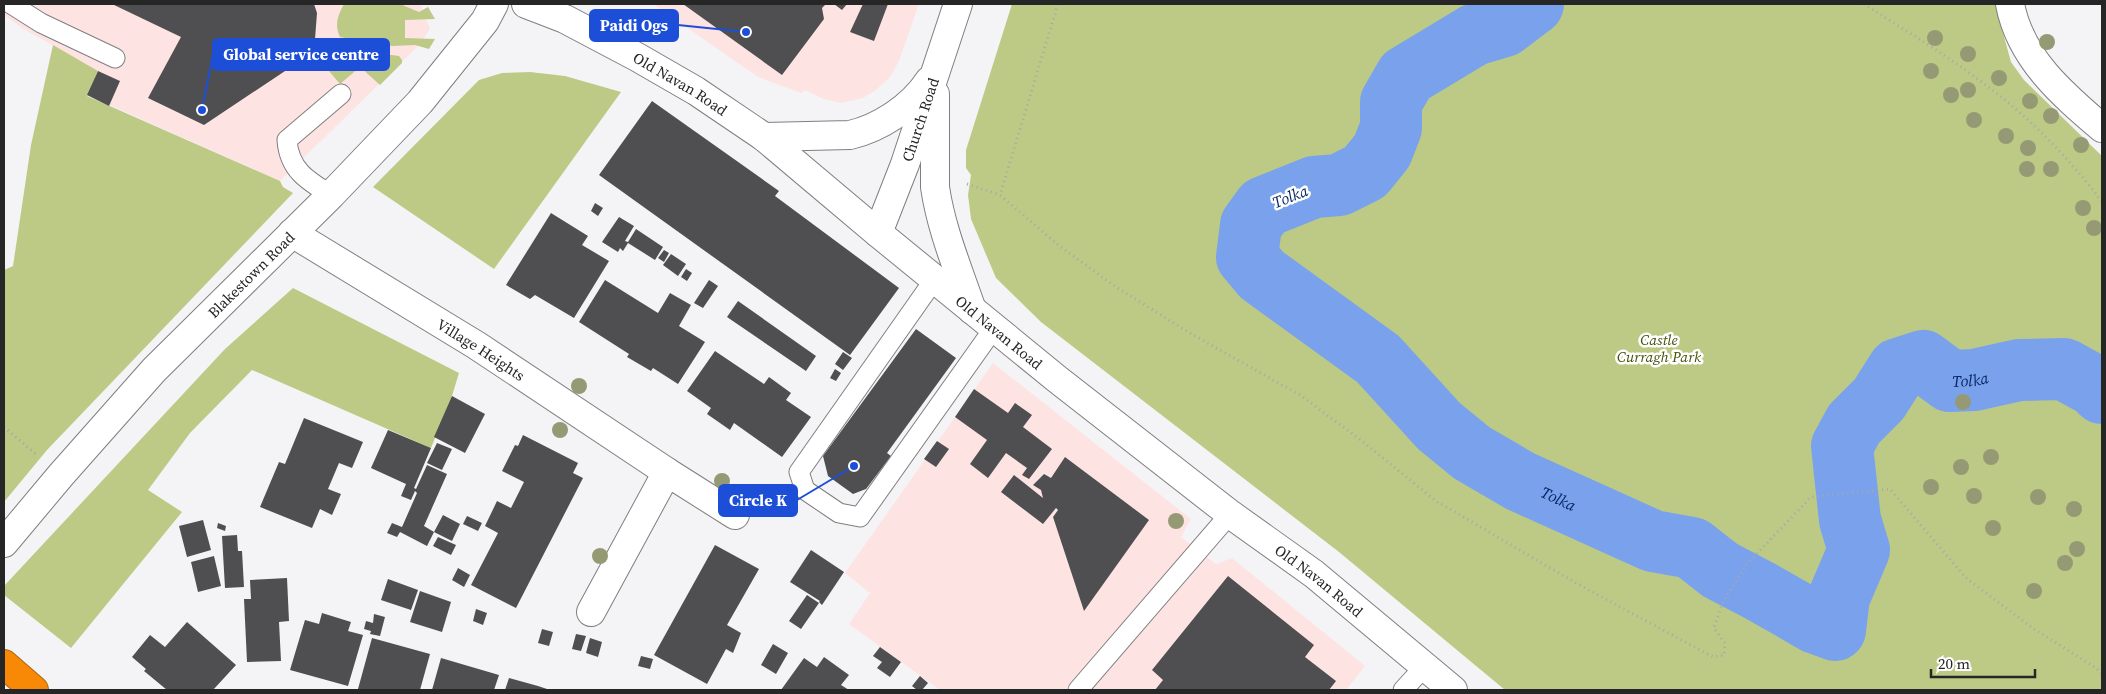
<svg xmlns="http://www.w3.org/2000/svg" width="2106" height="694" font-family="'Source Serif 4',serif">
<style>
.commercial{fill:#fee3e3}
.green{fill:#bdca85}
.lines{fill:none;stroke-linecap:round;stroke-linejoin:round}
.river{stroke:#7aa2ec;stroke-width:62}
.building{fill:#4f4f51}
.lane-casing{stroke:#7f7f81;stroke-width:21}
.street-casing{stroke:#7f7f81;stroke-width:30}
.secondary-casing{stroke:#7f7f81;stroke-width:30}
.highway-casing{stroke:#ae6612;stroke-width:30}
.path{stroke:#a7a7a9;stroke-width:3;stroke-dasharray:1 4;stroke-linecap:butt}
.lane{stroke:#fff;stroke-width:19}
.street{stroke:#fff;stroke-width:28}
.secondary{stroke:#fff;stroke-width:28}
.highway{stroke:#f78907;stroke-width:28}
.tree{fill:#959a75}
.labels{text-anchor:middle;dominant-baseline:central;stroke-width:5;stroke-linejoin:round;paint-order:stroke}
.street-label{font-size:15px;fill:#262627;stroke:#fff}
.park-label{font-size:15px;font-style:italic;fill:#47500c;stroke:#fff}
.water-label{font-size:16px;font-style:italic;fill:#062666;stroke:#fff}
.leader{fill:none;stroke:#1d4ed8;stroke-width:2}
.callout-dot{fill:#1d4ed8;stroke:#fff;stroke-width:2}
.callout{fill:#1d4ed8;stroke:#1d4ed8;stroke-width:2}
.callout-label{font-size:16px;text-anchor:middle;font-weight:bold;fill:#fff}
</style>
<rect width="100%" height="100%" fill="#f4f4f6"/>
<path class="commercial" d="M4 4H416L421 6 430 29 418 46 280 181 87 95 98 71 22 28 4 15Z
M653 4H919L899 61 890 77 876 90 863 98 841 103 823 99 805 90 801 93 758 77Z
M993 363 1191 519 1181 537 1216 564 1232 558 1365 666 1346 690H940L849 624 870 593 845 573Z"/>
<path class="green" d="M344 4H400L419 12 428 7 435 19 405 20V38L435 39 429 49 415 45 392 46 340 37C334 25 338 15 344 4Z
M1012 4H1995L2011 62 2024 80 2102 156V690H1505L1339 552 1041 322 996 278 971 219 968 195 971 175 966 168V150Z
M53 45 98 71 87 96 280 181 283 187 293 193 47 450 4 502V270L13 266 31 145Z
M337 48 399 56 402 60V63L380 85 360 67 340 84 323 64 331 52Z
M530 72 565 76 621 92 494 269 373 187 479 80 502 73Z
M293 288 459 373 452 396 431 448 252 370 190 433 148 490 182 512 71 648 4 595V586L225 349Z"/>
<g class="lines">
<path class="river" id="s1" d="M1533 4 1504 26 1474 35 1406 76 1391 102V128L1382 151 1365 172 1339 185 1314 187 1264 207 1251 225 1247 257 1262 275 1378 359 1439 426 1472 453 1520 481 1653 541 1692 548 1720 570 1762 592 1816 623 1835 630 1839 597 1859 550 1850 520 1842 446 1854 424 1879 399 1898 369 1923 361 1950 381 1974 380 2019 370 2064 369 2095 386 2102 393"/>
</g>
<path class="building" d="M112 4H314L317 13 315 39 303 59 204 125 148 98 181 37Z
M683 4H826L822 8 824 19 782 75Z
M834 4H847L842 10Z
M863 4H888L874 41 850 32Z
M98 71 120 81 109 106 87 95Z
M652 101 779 191 775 196 899 288 850 355 599 175Z
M595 203 603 208 598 216 591 211Z
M551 213 588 236 582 245 609 261 574 318 535 295 530 299 506 285Z
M619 217 634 226 625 241 628 242 636 229 663 247 655 260 628 243 623 251 620 248 618 252 602 242Z
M664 250 669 253 664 262 658 258Z
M671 254 686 264 678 276 663 265Z
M686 269 692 273 687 281 681 277Z
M605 280 658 313 670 293 691 305 679 326 705 342 678 384 653 368 651 371 627 357 629 354 579 322Z
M709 280 718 286 703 308 694 303Z
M738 301 816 356 806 371 727 317Z
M916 329 956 358 887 453 891 456 866 489 853 494 828 476 823 456Z
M715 351 764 384 769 377 791 393 786 400 811 417 782 457 734 423 730 430 707 414 711 408 687 391Z
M843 352 852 358 843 370 835 364Z
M835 369 841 373 836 381 830 378Z
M974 389 1008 413 1015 403 1032 415 1023 427 1052 449 1029 479 1022 475 1027 468 1006 453 988 478 970 464 987 440 955 417Z
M452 396 485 414 465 453 434 437Z
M304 418 363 442 352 468 339 463 328 489 341 494 332 515 320 509 312 528 260 507 279 462 285 464Z
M388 430 431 448 414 488 416 489 427 465 447 474 424 526 434 532 427 546 400 532 397 537 387 533 392 523 402 527 417 493 415 491 411 500 401 496 406 484 371 468Z
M523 435 578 463 573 473 583 478 516 608 471 585 498 533 485 526 497 501 511 508 524 482 502 471 515 445 518 446Z
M937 441 949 449 936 467 924 459Z
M437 443 452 449 442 470 427 463Z
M1065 457 1149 520 1084 611 1053 517 1058 510 1056 508 1043 524 1001 492 1014 475 1043 498 1041 490 1033 485 1044 474 1051 478Z
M443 515 460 524 452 541 434 532Z
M467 516 482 523 478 531 463 524Z
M203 520 211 550 187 557 179 526Z
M218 523 226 526 225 531 217 528Z
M237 535 238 551H242L244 587 225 588 222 536Z
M438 537 456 545 451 555 433 546Z
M715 545 759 569 727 625 741 633 733 653 726 649 707 684 654 655Z
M811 550 844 572 822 605 819 602 820 601 790 582Z
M214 556 221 586 198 592 191 562Z
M458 568 470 575 464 587 452 580Z
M1228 576 1314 645 1305 657 1336 681 1329 690H1155L1163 680 1152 670Z
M287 578 289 621 279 622 281 661 247 662 244 599H251L250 580Z
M388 579 418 590 411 610 381 600Z
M420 591 451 602 442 632 410 622Z
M807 595 819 603 801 629 789 621Z
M476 609 487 613 483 625 473 621Z
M322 613 351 622 348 631 363 635 348 686 290 670 305 620 319 624Z
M374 614 385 617 380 636 370 634 371 631 364 629 366 621 373 623Z
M187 622 236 665 213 690H167L144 671 146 669 132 657 150 635 165 647Z
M542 629 553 632 549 646 538 643Z
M576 634 586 636 581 651 572 649Z
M372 638 430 654 420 690 358 689Z
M590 638 602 642 598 657 586 653Z
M773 644 788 653 776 674 761 665Z
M880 647 901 662 890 677 877 668 882 662 873 656Z
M641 656 653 659 650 669 638 666Z
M824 657 849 675 841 685 849 690H781L804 658 817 667Z
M441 658 499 675 494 690H432Z
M920 676 928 683 922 690H917L912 686Z
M509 678 538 686 550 690H505Z"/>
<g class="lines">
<g class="lane-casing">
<path id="lane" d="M11 4 41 23 115 58
M331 195C308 181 289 170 287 140L341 94
M934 280 799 472 805 490 839 513 860 517 994 328
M1078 690 1230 514
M1403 690 1425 666"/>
</g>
<g class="street-casing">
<g id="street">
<path d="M2010 4C2020 58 2062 94 2102 128"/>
<path id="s2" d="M292 233 476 345 667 472 735 515"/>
<path d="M591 612 667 472"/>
</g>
</g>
<g class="secondary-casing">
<g id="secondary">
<path id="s3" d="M526 4 565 19 637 57 696 91 764 137 878 233 1057 379 1230 514 1314 574 1453 690"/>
<path d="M935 94V187C941 229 958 269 972 310"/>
<path d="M764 137 850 135C880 128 912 107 929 81"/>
<path id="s4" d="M878 233 905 164 958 4"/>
<path id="s5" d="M4 543 61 475 154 370 331 195 420 102 485 21 494 4"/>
</g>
</g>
<g class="highway-casing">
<path id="highway" d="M4 664 34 690"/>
</g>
<path class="path" d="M1058 4 1000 195 1057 244 1113 285 1188 332 1300 395 1362 441 1436 501 1576 583 1713 657 1724 655 1725 643 1714 628 1723 602 1747 564 1811 497 1890 489 1966 578 2034 629 2096 668 2102 674
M1864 4C1901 28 1940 51 1975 77 2023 111 2067 155 2102 202
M967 184 1000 195
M4 427 37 455"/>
<use href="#lane" class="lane"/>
<use href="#street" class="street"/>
<use href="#secondary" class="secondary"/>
<use href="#highway" class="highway"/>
</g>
<g class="tree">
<circle cx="1935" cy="38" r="8"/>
<circle cx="2047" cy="42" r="8"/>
<circle cx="1968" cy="54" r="8"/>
<circle cx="1931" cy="71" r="8"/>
<circle cx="1999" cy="78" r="8"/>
<circle cx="1968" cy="90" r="8"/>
<circle cx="1951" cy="95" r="8"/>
<circle cx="2030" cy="101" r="8"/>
<circle cx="2051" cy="116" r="8"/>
<circle cx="1974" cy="120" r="8"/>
<circle cx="2006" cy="136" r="8"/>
<circle cx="2081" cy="145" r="8"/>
<circle cx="2028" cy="148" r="8"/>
<circle cx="2027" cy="169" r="8"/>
<circle cx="2051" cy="169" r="8"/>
<circle cx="2083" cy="208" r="8"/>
<circle cx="2094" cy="228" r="8"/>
<circle cx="579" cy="386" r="8"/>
<circle cx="1963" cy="402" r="8"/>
<circle cx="560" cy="430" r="8"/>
<circle cx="1991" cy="457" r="8"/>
<circle cx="1961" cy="467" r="8"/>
<circle cx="722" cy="481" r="8"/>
<circle cx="1931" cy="487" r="8"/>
<circle cx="1974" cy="496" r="8"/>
<circle cx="2038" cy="497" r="8"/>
<circle cx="2074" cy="509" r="8"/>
<circle cx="1176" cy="521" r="8"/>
<circle cx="1993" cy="528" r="8"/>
<circle cx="2077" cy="549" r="8"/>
<circle cx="600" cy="556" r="8"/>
<circle cx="2065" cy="563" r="8"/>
<circle cx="2034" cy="591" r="8"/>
</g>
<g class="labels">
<g class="street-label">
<text stroke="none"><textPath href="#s3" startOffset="174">Old Navan Road</textPath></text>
<text stroke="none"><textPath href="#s4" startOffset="121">Church Road</textPath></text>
<text stroke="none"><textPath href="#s5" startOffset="365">Blakestown Road</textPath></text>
<text stroke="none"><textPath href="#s3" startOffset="579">Old Navan Road</textPath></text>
<text stroke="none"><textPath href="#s2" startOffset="222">Village Heights</textPath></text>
<text stroke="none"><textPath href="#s3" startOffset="984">Old Navan Road</textPath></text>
</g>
<g class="park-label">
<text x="1659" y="339">Castle<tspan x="1659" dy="17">Curragh Park</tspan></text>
</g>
<g class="water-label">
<text transform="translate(1290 196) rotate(-22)">Tolka</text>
<text stroke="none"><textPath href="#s1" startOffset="1490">Tolka</textPath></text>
<text stroke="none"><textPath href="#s1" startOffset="815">Tolka</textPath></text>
</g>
</g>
<path class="leader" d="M746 32L678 25M202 110L213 54M854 466L797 500"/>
<g class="callout-dot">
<circle cx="746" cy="32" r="5"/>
<circle cx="202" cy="110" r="5"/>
<circle cx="854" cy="466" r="5"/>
</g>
<g class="callout">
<rect x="590" y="10" width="88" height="31" rx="5"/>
<rect x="213" y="39" width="176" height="31" rx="5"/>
<rect x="719" y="485" width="78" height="31" rx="5"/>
</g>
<g class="callout-label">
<text x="634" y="31">Paidi Ogs</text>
<text x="301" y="60">Global service centre</text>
<text x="758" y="506">Circle K</text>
</g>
<rect width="2106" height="694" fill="none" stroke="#262627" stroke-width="10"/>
<path d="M1931 669v8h104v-8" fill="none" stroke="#262627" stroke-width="2.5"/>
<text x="1938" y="669" font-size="15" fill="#262627" stroke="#ffffff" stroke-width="4" paint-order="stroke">20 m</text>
</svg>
